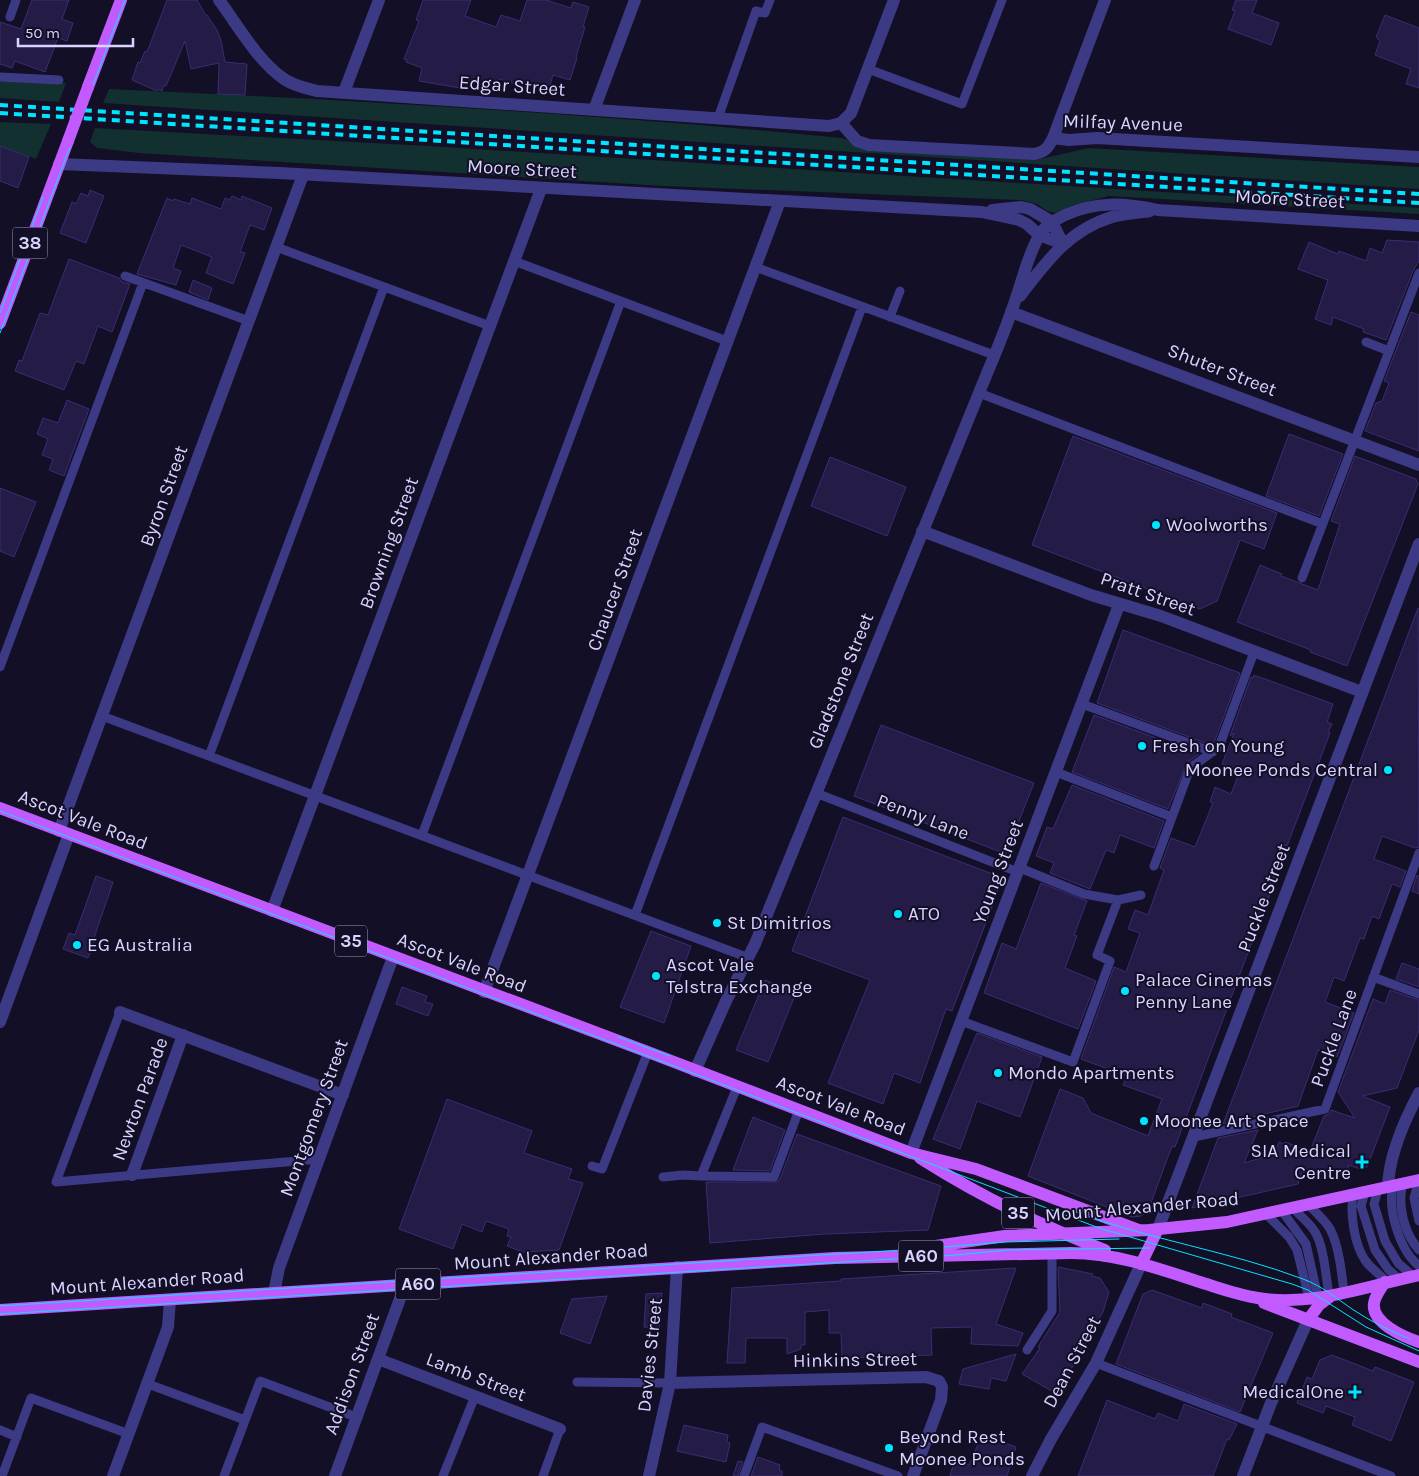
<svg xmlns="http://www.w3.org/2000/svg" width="1419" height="1476" font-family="Karla,sans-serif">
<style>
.green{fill:#12302f}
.building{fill:#241b47;stroke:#3b2d73}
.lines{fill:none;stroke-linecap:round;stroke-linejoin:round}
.service{stroke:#3d3a85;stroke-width:9}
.minor{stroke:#3d3a85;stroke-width:12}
.tertiary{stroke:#3d3a85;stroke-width:12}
.primary{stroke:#c25bff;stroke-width:12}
.tram{stroke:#00e5ff;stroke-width:1}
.rail{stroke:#00e5ff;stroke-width:4;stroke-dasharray:8 6;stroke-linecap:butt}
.primary-bridge{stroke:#c25bff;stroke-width:12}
.poi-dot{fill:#00e5ff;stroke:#130f26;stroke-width:2}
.labels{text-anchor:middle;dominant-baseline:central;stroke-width:4;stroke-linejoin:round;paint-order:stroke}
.shield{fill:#130f26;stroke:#9e99be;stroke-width:1}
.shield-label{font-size:18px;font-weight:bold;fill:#d9d4ff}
.street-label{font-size:19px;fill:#d9d4ff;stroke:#130f26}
.poi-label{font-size:19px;fill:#d9d4ff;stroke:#130f26;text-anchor:start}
</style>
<rect width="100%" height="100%" fill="#130f26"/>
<path class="green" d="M0 81 66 83 59 102 0 98Z
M109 89C353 100 598 114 842 138L857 144 1036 160 1088 148 1419 167V189L103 103Z
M0 122 51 124 36 159 0 146Z
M95 128 428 146 1419 208V214L1109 196 1073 205 1055 213 1047 211 1037 204 1021 200 663 186 139 153 97 148 90 142Z"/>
<path class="building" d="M32 0H69L62 19 73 23 67 41 58 38 45 72 15 61 12 68 0 64V22L21 29Z
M167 0H197L205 14 207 15 217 30 221 40 225 62 247 64 245 95 218 94 219 63 191 69 185 41 166 86 164 85 162 91 158 89 157 91 132 80 138 62 140 63 145 51 147 52Z
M423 0H471L465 16 496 27 501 15 520 21 527 0H546L571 8 573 2 589 7 583 27H585L576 57 577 58 570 80 553 75 549 89H545L524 83 522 86 499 79 496 89 461 79 460 88 419 81 422 68 406 62 407 60 404 59 419 21 416 20Z
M1236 0H1257L1252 13 1279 23 1271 45 1228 29 1235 11 1232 10Z
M1385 15 1419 28V88L1406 84 1411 69 1375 55 1380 41 1376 37Z
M0 146 29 157 18 188 0 181Z
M90 190 104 196 86 243 60 233 72 202 76 204 81 193 88 196Z
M232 196 241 200 242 196 272 208 264 230 250 225 240 252 245 253 233 284 206 273 212 257 181 245 173 268 181 271 176 285 137 274 167 198 173 201 174 199 190 204 192 198 221 209 225 198 230 200Z
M1387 240 1419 242V261L1413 271 1386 340 1363 332 1364 329 1333 317 1331 325 1315 319 1328 280 1298 269 1309 242 1338 254 1339 251 1366 261 1370 248 1382 253Z
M69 259 119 278 122 282 130 284 112 332 98 326 84 364 76 361 64 390 15 371 19 360 22 361 40 313 48 315Z
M193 280 212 288 208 300 189 292Z
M1411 312 1419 315V451L1365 431 1376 403 1382 401 1389 383 1384 381Z
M67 400 89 409 64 476 49 470 53 459 42 455 48 439 37 434 43 418 58 423Z
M1289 434 1343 454 1319 516 1266 496Z
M1073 436 1277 513 1264 549 1240 540 1217 601 1200 609 1032 545Z
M1355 456 1416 479 1418 484 1347 666 1310 652 1311 650 1237 622 1260 565 1282 574 1281 576 1318 590 1340 524 1331 521Z
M830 457 906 487 887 536 811 506Z
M0 488 36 502 14 557 0 551Z
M1418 608 1419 847 1415 848 1382 836 1374 859 1406 871 1400 887 1392 884 1379 919 1372 916 1364 939 1360 938 1344 981 1334 977 1325 1002 1354 1013 1337 1057 1318 1050 1298 1106 1223 1124Z
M1123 630 1240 673 1214 743 1211 745 1097 703Z
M1254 675 1333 704 1327 722 1332 724 1328 732 1330 733 1287 846 1284 845 1273 877 1276 878 1175 1147 1172 1146 1148 1211 1141 1216 1132 1217 1028 1176 1060 1089 1083 1098 1091 1113 1148 1136 1162 1099 1123 1085 1127 1076 1081 1059 1114 967 1126 972 1140 933 1128 929 1135 910 1148 915 1164 870 1160 868 1171 838 1195 847 1213 803 1210 802 1215 787 1231 794 1240 771 1222 764 1234 733 1230 736 1251 677 1253 678Z
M1094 715 1199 754 1187 763 1168 809 1072 772Z
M881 725 1034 783 1006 854 854 796Z
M1072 785 1164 821 1154 848 1120 835 1114 853 1106 850 1090 889 1050 873 1054 863 1036 856 1047 827 1053 829Z
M843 817 1003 878 952 1011 946 1009 920 1083 894 1073 883 1104 828 1083 870 980 792 951Z
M1417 875 1419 876V894L1412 891Z
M96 876 113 882 93 941 94 942 88 958 63 949 69 933 75 935Z
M1041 883 1087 901 1074 935 1077 936 1065 968 1096 981 1078 1029 984 993 1002 943 1016 949Z
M651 931 691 946 664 1023 620 1007Z
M1402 963 1419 969V987L1396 979Z
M765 980 796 993 768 1062 736 1050Z
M402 987 427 996 425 1002 433 1004 428 1016 396 1004Z
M1390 990 1419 1000V1030L1397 1088 1362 1096 1390 1107 1367 1167 1360 1169 1349 1165 1346 1175 1329 1170 1327 1176 1320 1179 1302 1172 1298 1184 1192 1208 1218 1138 1258 1130 1244 1163 1274 1154 1279 1142 1284 1144 1285 1142 1310 1151 1324 1116 1329 1114 1331 1110 1355 1118 1338 1092 1373 999 1385 1004Z
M977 1033 1042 1057 1020 1117 977 1101 960 1149 933 1139Z
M447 1099 532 1131 524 1153 572 1169 568 1179 583 1183 559 1250 523 1252 507 1246 511 1237 507 1236 509 1229 486 1221 482 1232 462 1224 453 1249 399 1229Z
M753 1117 785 1130 770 1171 733 1170Z
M797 1134 941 1186 928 1230 825 1234 710 1243 706 1182H777L780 1179Z
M1058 1267 1093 1274 1092 1276 1100 1278 1109 1292 1103 1312 1057 1394 1022 1374 1040 1348 1038 1347 1060 1312Z
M1016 1268 996 1324 1023 1333 1018 1346 971 1344 972 1327 931 1328 932 1355 842 1358 841 1333H829V1310L805 1312V1345H801V1349L787 1354V1338H746L745 1363H727L732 1288 841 1281V1279Z
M1152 1290 1202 1308 1203 1303 1219 1309 1232 1314 1231 1317 1273 1333 1240 1412 1116 1364 1143 1294Z
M662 1293 659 1328 644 1327 646 1294Z
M607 1296 590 1344 560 1333 572 1299Z
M1016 1354 1006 1381 991 1378 989 1389 959 1384 963 1369Z
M1332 1355 1373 1371 1375 1367 1414 1382 1391 1441 1352 1425 1355 1417 1326 1406 1323 1413 1297 1403 1307 1377 1312 1379 1320 1360Z
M1107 1400 1155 1419 1158 1413 1178 1421 1184 1404 1237 1424 1229 1440 1227 1439 1213 1476H1078Z
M684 1425 728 1435 727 1442 730 1443 726 1462 677 1451Z
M982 1435 1016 1447 1007 1476H950L955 1459 969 1465Z
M758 1457 780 1465 779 1470 782 1471V1476H751Z
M738 1461 743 1462 738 1476H733Z"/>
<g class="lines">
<path class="service" d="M10 17 16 0
M868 69 962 104 1002 0
M0 77 59 80
M718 118 756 11 765 13 770 0
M276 247 490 326
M514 261 727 341
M755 267 994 355
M125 276 249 321
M890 317 900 291
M1366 342 1389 351
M979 393 1323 524
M1302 578 1419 273
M0 667 143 283
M1082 704 1213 752
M102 716 749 958
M209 756 384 287
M1056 772 1172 817
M816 793 1018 872
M422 835 621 301
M1154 866 1188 774 1193 766 1219 747 1254 652
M1020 868 1084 894 1118 900 1141 895
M635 915 862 307
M1373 977 1419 994
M120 1012 56 1182 320 1159
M961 1021 1073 1062 1110 961 1097 955 1118 900
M1194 1137 1325 1109 1419 853
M592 1166 602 1169 648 1052
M701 1176 737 1087
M663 1177 683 1175 701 1176 774 1177 799 1110
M1419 1180 1414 1198 1419 1221
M1403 1183C1397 1205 1404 1233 1419 1250
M1393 1186C1387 1209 1400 1251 1419 1266
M1378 1189 1374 1204 1385 1241 1398 1263 1413 1276
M1365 1192 1361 1206 1375 1250 1388 1269 1399 1279
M1353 1195C1350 1213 1354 1244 1365 1260 1370 1268 1380 1275 1388 1282
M1309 1205C1316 1213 1325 1220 1330 1229 1339 1245 1342 1275 1344 1293
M1293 1208C1300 1216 1310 1223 1315 1232 1324 1246 1326 1278 1329 1295
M1282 1211 1306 1244 1318 1297
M1266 1214 1289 1237 1297 1250 1309 1298
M1027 1350 1052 1311V1254
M1096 1363 1391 1476
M577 1382 670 1383
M148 1384 245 1420
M0 1430 17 1437
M2 1476 31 1398 129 1434
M224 1476 260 1381 356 1417
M443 1476 475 1396
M543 1476 560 1429
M744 1476 762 1427 898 1476"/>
<path class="minor" d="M219 0C239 27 257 60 284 79 294 86 306 88 317 91L829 126 841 123 851 113 894 0
M344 92 379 0
M594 110 635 0
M841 123 857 141 869 145 1034 154C1045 152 1048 148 1053 138L1069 140 1097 138 1419 157
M1053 138 1105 0
M1011 312 1419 465
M922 531 1091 595 1161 616 1362 692
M59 831 303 175
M272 911 541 189
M484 992 780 201
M120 1012 343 1095
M0 1022 69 834
M911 1153 1119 605
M132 1175 183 1035
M1388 1187C1389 1155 1404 1121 1419 1093
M274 1293 279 1268 393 957
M378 1359 560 1429
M670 1383 926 1377 939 1381 942 1387 941 1400 913 1476
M113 1476 168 1327 170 1300
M335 1476 405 1285
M649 1476 670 1383 677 1267
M1243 1476 1271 1403 1308 1320"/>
<path class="tertiary" d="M59 164 280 173 982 212 1019 220 1027 224 1039 235 1063 244
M992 210 1021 207 1030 209 1052 222 1063 244
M1020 296C1046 262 1069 230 1112 217 1124 214 1138 213 1150 211
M695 1071 726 1001 755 944 979 393C991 363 1005 332 1015 301 1023 279 1027 257 1039 236 1044 226 1055 220 1065 215 1096 201 1125 203 1158 210L1419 226
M1158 1229 1419 544
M1032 1476 1051 1439 1096 1363 1141 1264"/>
<path class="primary" d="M88 87 121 0
M0 323 68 141
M0 808 648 1052 911 1153 976 1169 1139 1230
M920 1158C978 1195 1041 1226 1105 1250
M915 1249 1005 1236 1149 1230 1227 1222 1419 1180
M1141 1264 1158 1229
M1385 1282C1380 1289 1375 1296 1374 1303 1371 1323 1404 1337 1419 1342
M1264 1303 1419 1362
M0 1310 835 1258 1071 1253C1115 1253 1157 1268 1200 1282 1219 1288 1238 1295 1258 1298 1312 1307 1367 1286 1419 1275
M1308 1320 1319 1305 1331 1296"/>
<path class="tram" d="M0 313 43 197
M0 333 125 0
M0 811 695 1074 1099 1228 1292 1284 1308 1290 1366 1327 1419 1351
M618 1037 670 1056
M1076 1212C1150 1240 1229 1251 1303 1279 1322 1286 1336 1298 1352 1309 1370 1321 1390 1331 1410 1339
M0 1306 918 1249 1006 1242 1119 1239
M0 1314 956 1255 1008 1250 1150 1248"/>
<path class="rail" d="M0 105 1419 194
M0 113 1419 203"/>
<path class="primary-bridge" d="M68 141 88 87"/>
</g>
<g class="poi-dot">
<circle cx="1156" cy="525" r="5"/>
<circle cx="1142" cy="746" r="5"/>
<circle cx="1388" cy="770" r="5"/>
<circle cx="898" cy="914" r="5"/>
<circle cx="717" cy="923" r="5"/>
<circle cx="77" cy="945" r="5"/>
<circle cx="656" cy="976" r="5"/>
<circle cx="1125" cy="991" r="5"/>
<circle cx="998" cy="1073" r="5"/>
<circle cx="1144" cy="1121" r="5"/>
<path d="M1359.5 1154.5h5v5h5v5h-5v5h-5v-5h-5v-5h5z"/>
<path d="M1352.5 1384.5h5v5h5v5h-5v5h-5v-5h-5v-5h5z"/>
<circle cx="889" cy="1448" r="5"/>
</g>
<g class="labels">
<g class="shield">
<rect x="12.5" y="227.5" width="35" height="31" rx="4"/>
<rect x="335" y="925.5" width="32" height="31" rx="4"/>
<rect x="1002" y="1197.5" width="32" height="31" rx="4"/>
<rect x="898.5" y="1240.5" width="45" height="31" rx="4"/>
<rect x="395.5" y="1268.5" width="45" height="31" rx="4"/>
</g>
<g class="shield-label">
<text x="30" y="243">38</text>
<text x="351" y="941">35</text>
<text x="1018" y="1213">35</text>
<text x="921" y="1256">A60</text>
<text x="418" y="1284">A60</text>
</g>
<g class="street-label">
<text transform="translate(512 86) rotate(4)">Edgar Street</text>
<text transform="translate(1123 123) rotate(2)">Milfay Avenue</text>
<text transform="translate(522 169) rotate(3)">Moore Street</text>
<text transform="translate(1290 199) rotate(3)">Moore Street</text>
<text transform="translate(1222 370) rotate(21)">Shuter Street</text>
<text transform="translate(164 496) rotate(-70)">Byron Street</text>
<text transform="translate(389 543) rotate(-70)">Browning Street</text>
<text transform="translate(615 590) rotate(-70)">Chaucer Street</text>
<text transform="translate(1148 594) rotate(19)">Pratt Street</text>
<text transform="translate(841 681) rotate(-68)">Gladstone Street</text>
<text transform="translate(923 817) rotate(21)">Penny Lane</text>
<text transform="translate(83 820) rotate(21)">Ascot Vale Road</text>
<text transform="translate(998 872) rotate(-69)">Young Street</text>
<text transform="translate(1264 898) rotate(-69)">Puckle Street</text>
<text transform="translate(462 963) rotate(21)">Ascot Vale Road</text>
<text transform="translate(1334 1038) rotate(-70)">Puckle Lane</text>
<text transform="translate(140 1099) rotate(-70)">Newton Parade</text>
<text transform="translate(841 1106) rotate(21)">Ascot Vale Road</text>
<text transform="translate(314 1118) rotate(-70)">Montgomery Street</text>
<text transform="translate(1142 1207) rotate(-5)">Mount Alexander Road</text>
<text transform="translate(551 1257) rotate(-4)">Mount Alexander Road</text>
<text transform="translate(147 1282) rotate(-4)">Mount Alexander Road</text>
<text transform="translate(650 1355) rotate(-84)">Davies Street</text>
<text transform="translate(855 1360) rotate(-1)">Hinkins Street</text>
<text transform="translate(1072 1362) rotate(-62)">Dean Street</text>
<text transform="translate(352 1374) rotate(-70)">Addison Street</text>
<text transform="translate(476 1377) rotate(21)">Lamb Street</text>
</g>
<g class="poi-label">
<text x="1166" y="525">Woolworths</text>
<text x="1152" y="746">Fresh on Young</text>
<text x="1378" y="770" text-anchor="end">Moonee Ponds Central</text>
<text x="908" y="914">ATO</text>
<text x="727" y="923">St Dimitrios</text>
<text x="87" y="945">EG Australia</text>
<text x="666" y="965">Ascot Vale<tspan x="666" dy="22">Telstra Exchange</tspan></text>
<text x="1135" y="980">Palace Cinemas<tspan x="1135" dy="22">Penny Lane</tspan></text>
<text x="1008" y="1073">Mondo Apartments</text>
<text x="1154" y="1121">Moonee Art Space</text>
<text x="1351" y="1151" text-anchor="end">SIA Medical<tspan x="1351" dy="22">Centre</tspan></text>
<text x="1344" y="1392" text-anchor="end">MedicalOne</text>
<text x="899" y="1437">Beyond Rest<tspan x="899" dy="22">Moonee Ponds</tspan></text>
</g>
</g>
<path d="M18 38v8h115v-8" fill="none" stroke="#d9d4ff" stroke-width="2.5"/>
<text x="25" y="38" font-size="15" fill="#d9d4ff" stroke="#130f26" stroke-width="4" paint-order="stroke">50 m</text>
</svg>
